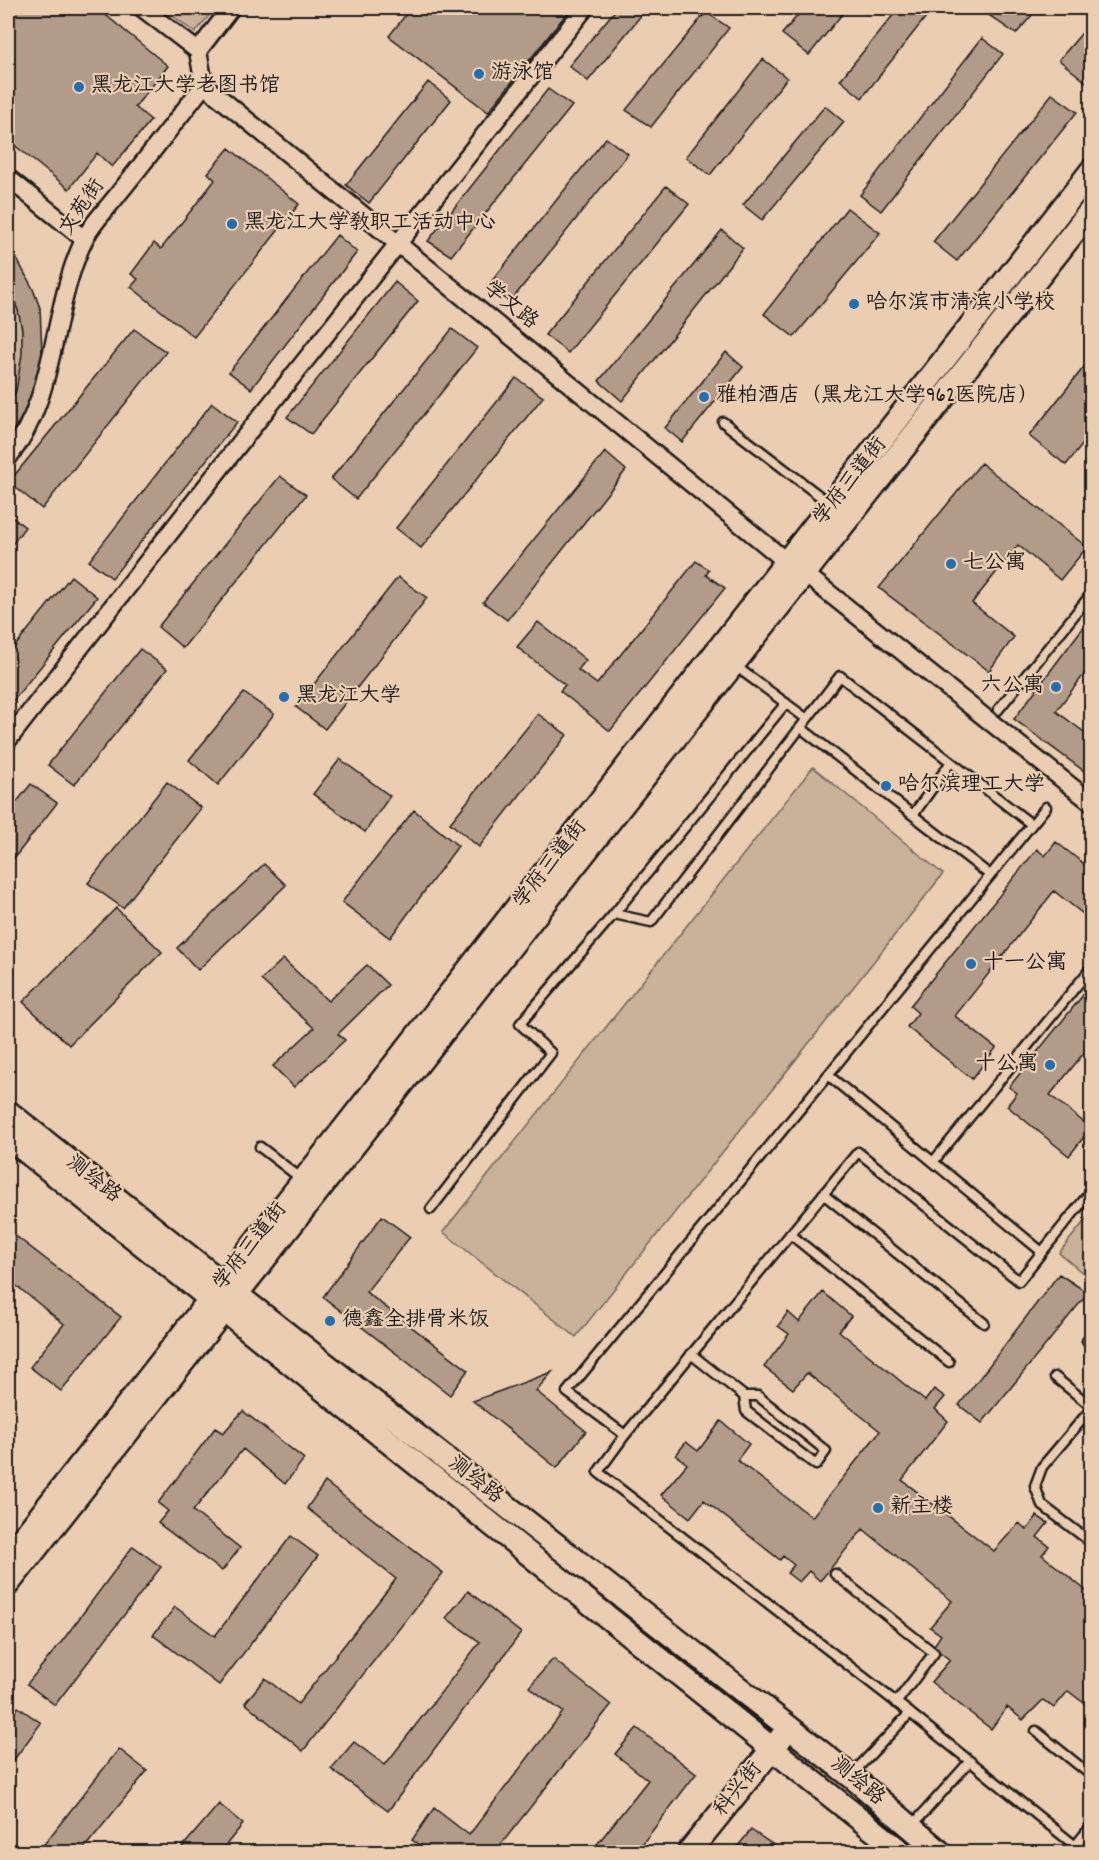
<svg xmlns="http://www.w3.org/2000/svg" width="1099" height="1860" font-family="Dekko,'LXGW WenKai TC',sans-serif">
<style>
.green{fill:#c9b19a;stroke:#72665b;stroke-width:1.5}
.building{fill:#b29c89;stroke:#1c1c1c;stroke-width:1.5}
.lines{fill:none;stroke-linecap:round;stroke-linejoin:round}
.lane-casing{stroke:#1c1c1c;stroke-width:13}
.street-casing{stroke:#1c1c1c;stroke-width:21}
.secondary-casing{stroke:#1c1c1c;stroke-width:27}
.lane{stroke:#ebcdb2;stroke-width:8}
.street{stroke:#ebcdb2;stroke-width:16}
.secondary{stroke:#ebcdb2;stroke-width:22}
.poi-dot{fill:#1f6fb2;stroke:#ebcdb2;stroke-width:2}
.labels{text-anchor:middle;dominant-baseline:central;stroke-width:4.5;stroke-linejoin:round;paint-order:stroke}
.poi-label{font-size:21px;fill:#1c1c1c;stroke:#ebcdb2;text-anchor:start}
.street-label{font-size:21px;fill:#1c1c1c;stroke:#ebcdb2}
</style>
<rect width="100%" height="100%" fill="#ebcdb2"/>
<filter id="ink" filterUnits="userSpaceOnUse"><feTurbulence type="fractalNoise" baseFrequency=".0167" numOctaves="2"/><feDisplacementMap in="SourceGraphic" scale="12" xChannelSelector="R" yChannelSelector="G"/><feConvolveMatrix kernelMatrix="1 2 1 2 8 2 1 2 1" color-interpolation-filters="sRGB"/></filter>
<g filter="url(#ink)">
<path class="green" d="M163 8H215L195 33Z
M8 286C28 321 27 371 8 406Z
M813 767 943 874 576 1337 443 1232Z
M1091 1213V1280L1059 1253Z"/>
<path class="building" d="M8 8H97L168 66 135 107 151 120 112 167 97 153 69 189 8 140Z
M411 8H571L488 112 389 36Z
M617 8H647L588 81 569 66Z
M804 8H847L809 55 782 34Z
M899 8H933L862 98 840 80Z
M990 8H1038L1016 34 986 13Z
M706 12 729 28 651 127 626 110Z
M1092 21V87L1059 60Z
M982 38 1003 54 881 211 860 195Z
M763 59 787 78 710 175 686 157Z
M428 82 451 100 369 203 346 185Z
M548 89 572 106 451 256 428 241Z
M1052 94 1077 112 957 261 933 242Z
M825 106 844 122 762 220 743 205Z
M606 138 628 154 510 302 487 287Z
M229 148 299 204 194 337 131 287 138 279 131 274 154 243 161 249 215 180 208 173Z
M666 186 689 204 568 353 545 335Z
M847 208 880 233 794 337 764 314Z
M722 230 743 248 622 401 599 381Z
M337 235 357 252 251 389 229 372Z
M8 247 18 261 33 289 40 308 42 354 36 388 26 411 8 438V406L16 391 22 354V329L18 310 8 286Z
M395 282 418 301 311 434 287 417Z
M134 329 166 352 42 509 9 482Z
M452 329 477 348 356 499 331 479Z
M726 352 743 367 682 442 665 428Z
M1092 357V433L1066 465 1029 436Z
M516 378 543 397 421 548 396 528Z
M212 403 237 422 112 578 89 561Z
M605 452 626 470 507 620 483 602Z
M981 463 1087 547 1060 580 1018 545 972 603 1014 637 989 671 879 588Z
M280 476 306 495 183 648 158 627Z
M8 514 25 527 8 550Z
M696 561 709 570 706 575 725 588 610 731 560 691 565 685 517 647 538 622 586 660 578 670 597 684Z
M71 576 97 597 8 707V655Z
M398 577 427 598 325 729 296 707Z
M1091 617 1092 664 1056 711 1092 738V777L1014 719Z
M140 649 167 669 74 785 48 765Z
M244 693 274 714 218 785 189 760Z
M538 714 567 735 479 847 450 823Z
M340 759 390 796 365 832 313 794Z
M167 782 201 808 123 908 88 883Z
M31 784 57 803 8 866V813Z
M414 810 458 846 390 938 342 902Z
M1056 842 1092 870V921L1054 891 955 1016 996 1048 972 1079 907 1027 918 1013 910 1006 1037 849 1045 856Z
M264 864 286 885 198 970 177 948Z
M116 908 162 952 69 1045 23 1002Z
M283 959 328 1001 367 965 388 985 338 1034 345 1040 294 1087 273 1066 314 1028 261 980Z
M1092 984V1043L1050 1095 1091 1128 1069 1156 1007 1106 1017 1093 1009 1087Z
M382 1216 410 1237 366 1292 468 1370 450 1395 323 1297Z
M8 1230 121 1317 61 1391 30 1367 64 1324 8 1279Z
M1059 1274 1088 1293 982 1423 959 1405Z
M823 1292 851 1316 839 1331 925 1401 934 1389 945 1397 935 1409 948 1421 902 1480 994 1551 1019 1523 1027 1530 1037 1516 1048 1523 1037 1537 1049 1546 1042 1555 1089 1593 1092 1589V1709L1068 1691 1054 1708 1043 1700 1023 1720 1007 1707 991 1729 931 1682 950 1660 933 1647 941 1635 930 1627 952 1601 863 1529 820 1581 809 1571 799 1582 787 1573 794 1565 783 1556 780 1560 704 1500 690 1518 661 1495 687 1464 676 1455 686 1442 698 1451 721 1421 749 1444 737 1460 812 1517 880 1431 807 1373 793 1389 764 1367 789 1334 778 1326 788 1312 799 1322Z
M552 1372 536 1391 586 1431 557 1468 473 1401Z
M243 1411 304 1459 285 1484 243 1449 193 1511 240 1548 222 1571 158 1523 168 1511 158 1503 215 1428 223 1433Z
M325 1482 443 1573 303 1751 245 1703 265 1678 298 1704 396 1579 307 1508Z
M291 1536 318 1556 219 1685 153 1635 175 1607 215 1636Z
M133 1546 161 1567 55 1705 27 1684 63 1640Z
M468 1591 521 1633 388 1811 331 1769 354 1742 385 1765 480 1642 446 1618Z
M553 1659 611 1705 495 1852H430L412 1840 434 1808 469 1835 563 1712 529 1687Z
M18 1707 41 1723 8 1768V1722Z
M637 1728 696 1774 636 1852H591L648 1780 615 1754Z
M119 1749 147 1771 81 1852H38Z
M219 1804 243 1824 220 1852H178Z
M751 1830 784 1852H733Z"/>
<g class="lines">
<g class="lane-casing">
<path id="lane" d="M723 422 830 504
M734 665 807 719
M998 710 1092 593
M801 728 990 875
M913 815 951 762
M614 914 786 703
M828 1075 1046 807
M260 1147 303 1180
M933 1162 1092 967
M823 1194 984 1323
M431 1209 551 1053 520 1024 614 914 651 922 840 676 1031 824
M790 1234 949 1362
M1087 1341 1092 1345
M691 1354 744 1396H758L826 1451 816 1465 746 1411 744 1396
M1055 1377 1092 1407
M1092 1408 1042 1467 1035 1486 1042 1505 1092 1543
M625 1435 858 1152 1019 1281 1042 1252
M835 1574 934 1653 896 1703
M910 1713 1083 1852
M1036 1731 1092 1776
M852 1774 910 1713 598 1472 625 1435 567 1392 828 1075 1042 1252 1092 1190
M911 1827 970 1761
M1075 1846 1092 1825"/>
</g>
<g class="street-casing">
<path id="street" d="M142 8 198 51
M204 85 787 562
M8 178 84 239
M8 458C58 395 50 311 84 240 91 224 108 208 119 193 148 157 176 121 204 85L198 51 231 8
M805 574 1092 803
M8 740 258 420 585 8"/>
</g>
<g class="secondary-casing">
<path id="secondary" d="M8 1112 236 1294 851 1776 940 1852
M8 1137 901 1852
M8 1557C370 1095 733 635 1092 170
M8 1584 1092 209
M689 1852 781 1738"/>
</g>
<use href="#lane" class="lane"/>
<use href="#street" class="street"/>
<use href="#secondary" class="secondary"/>
</g>
</g>
<g class="poi-dot">
<circle cx="479" cy="74" r="6"/>
<circle cx="79" cy="87" r="6"/>
<circle cx="232" cy="224" r="6"/>
<circle cx="854" cy="304" r="6"/>
<circle cx="704" cy="397" r="6"/>
<circle cx="951" cy="564" r="6"/>
<circle cx="1056" cy="687" r="6"/>
<circle cx="284" cy="697" r="6"/>
<circle cx="886" cy="786" r="6"/>
<circle cx="971" cy="964" r="6"/>
<circle cx="1050" cy="1065" r="6"/>
<circle cx="330" cy="1321" r="6"/>
<circle cx="878" cy="1508" r="6"/>
</g>
<g class="labels">
<g class="poi-label">
<text x="491" y="74">游泳馆</text>
<text x="91" y="87">黑龙江大学老图书馆</text>
<text x="244" y="224">黑龙江大学教职工活动中心</text>
<text x="866" y="304">哈尔滨市清滨小学校</text>
<text x="716" y="397">雅柏酒店（黑龙江大学962医院店）</text>
<text x="963" y="564">七公寓</text>
<text x="1044" y="687" text-anchor="end">六公寓</text>
<text x="296" y="697">黑龙江大学</text>
<text x="898" y="786">哈尔滨理工大学</text>
<text x="983" y="964">十一公寓</text>
<text x="1038" y="1065" text-anchor="end">十公寓</text>
<text x="342" y="1321">德鑫全排骨米饭</text>
<text x="890" y="1508">新主楼</text>
</g>
<g class="street-label">
<text transform="translate(83 208) rotate(-56)">文苑街</text>
<text transform="translate(510 306) rotate(39)">学文路</text>
<text transform="translate(851 482) rotate(-52)">学府三道街</text>
<text transform="translate(551 865) rotate(-52)">学府三道街</text>
<text transform="translate(93 1180) rotate(38)">测绘路</text>
<text transform="translate(251 1247) rotate(-52)">学府三道街</text>
<text transform="translate(475 1481) rotate(38)">测绘路</text>
<text transform="translate(857 1782) rotate(40)">测绘路</text>
<text transform="translate(739 1790) rotate(-51)">科兴街</text>
</g>
</g>
<rect width="1099" height="1860" fill="none" stroke="#ebcdb2" stroke-width="30"/>
<rect x="15" y="15" width="1069" height="1830" fill="none" stroke="#1c1c1c" stroke-width="2" filter="url(#ink)"/>
</svg>
